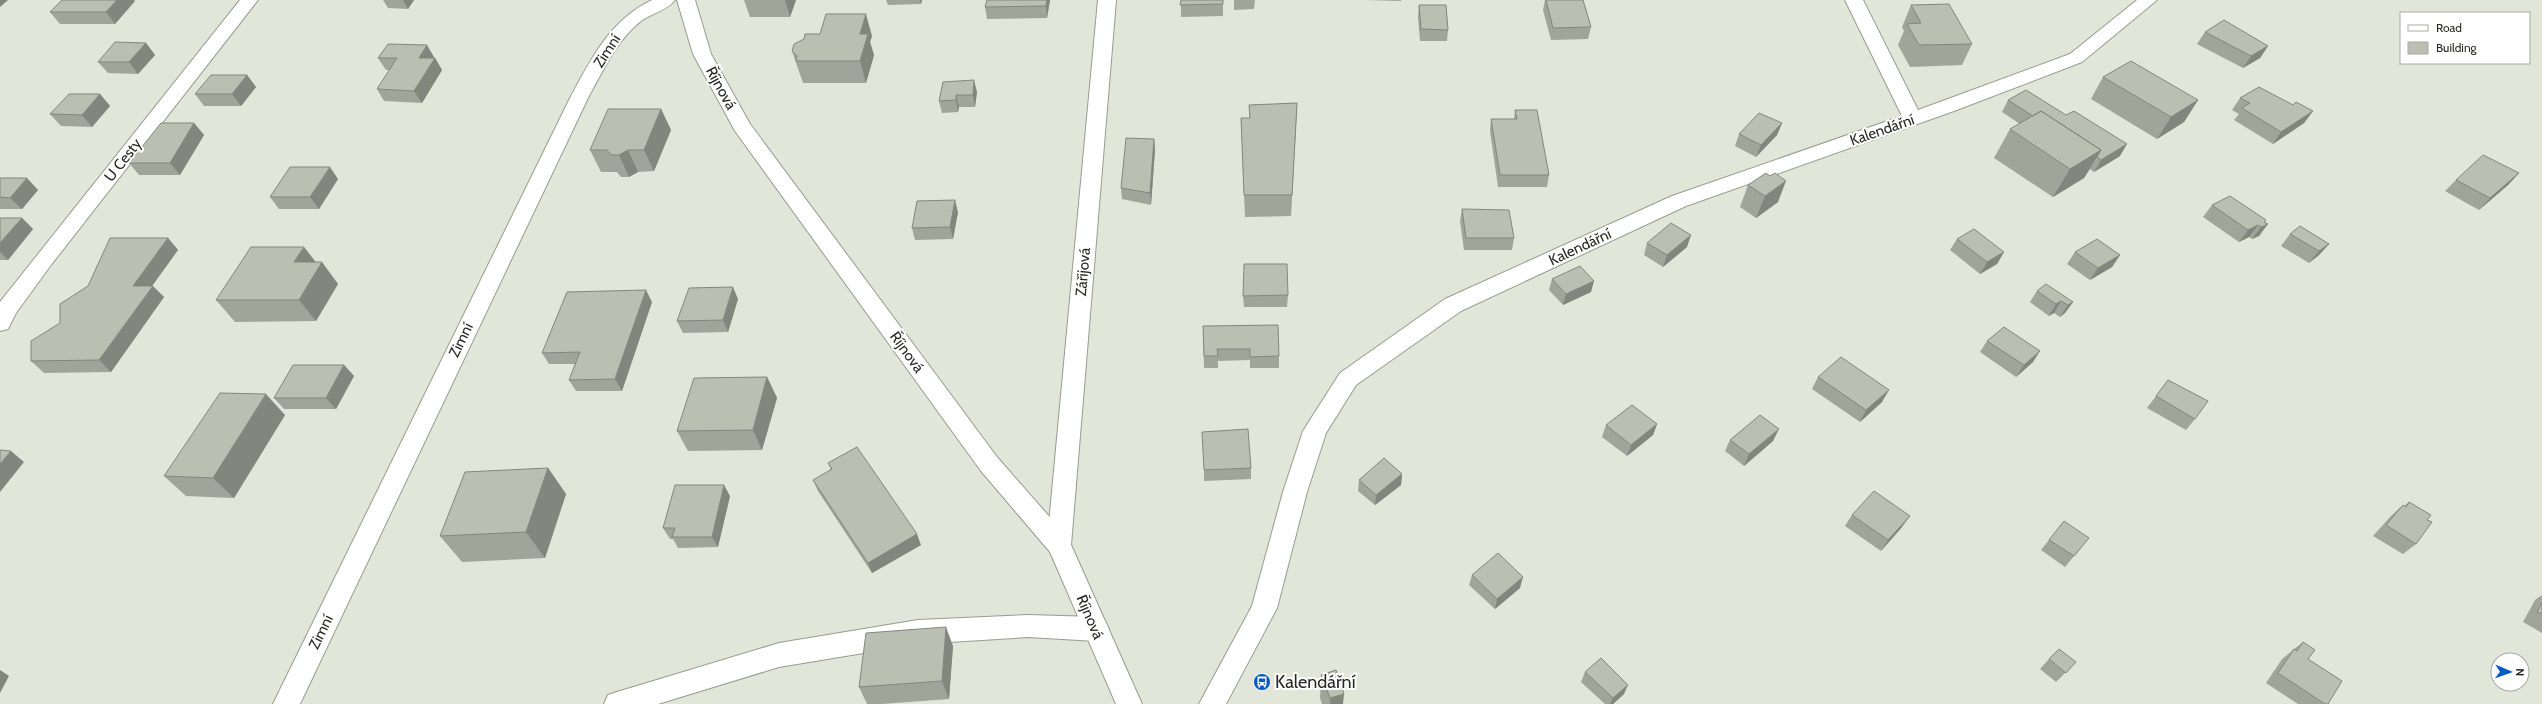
<svg xmlns="http://www.w3.org/2000/svg" width="2542" height="704" font-family="Cabin,sans-serif">
<style>
.lines{fill:none;stroke-linecap:round;stroke-linejoin:round}
.service-casing{stroke:#989c8f;stroke-width:2}
.pedestrian-casing{stroke:#989c8f;stroke-width:2}
.minor-casing{stroke:#989c8f;stroke-width:2}
.tertiary-casing{stroke:#989c8f;stroke-width:2}
.service{fill:#fff;fill-rule:evenodd}
.pedestrian{fill:#fff;fill-rule:evenodd}
.minor{fill:#fff;fill-rule:evenodd}
.tertiary{fill:#fff;fill-rule:evenodd}
.wall{fill:#a1a499}
.shaded-wall{fill:#83867d}
.building{fill:#bbbfb2;stroke:#83867d}
.labels{text-anchor:middle;dominant-baseline:central;stroke-width:4;stroke-linejoin:round;paint-order:stroke}
.street-label{font-size:15px;fill:#282924;stroke:#fff}
.near-poi-label{font-size:18px;fill:#282924;stroke:#fff;text-anchor:start}
</style>
<rect width="100%" height="100%" fill="#e1e6d8"/>
<g class="lines">
<g class="service-casing">
<path id="service" d="M240 0H258L51 265 16 313 8 329 0 331V302Z
M1845 0H1863L1918 110 2070 54 2137 0H2157L2082 62 1954 111 1686 206 1461 311 1356 385 1326 433 1307 492 1277 608 1226 704H1199L1252 606 1283 492 1303 431 1340 373 1445 299 1672 196 1902 116Z"/>
</g>
<g class="pedestrian-casing">
<path id="pedestrian" d="M1028 615 1096 617 1105 621 1109 629 1105 637 1096 641 1028 637 918 644 779 667 658 704H604L608 695 617 692 779 643 918 620Z"/>
</g>
<g class="minor-casing">
<path id="minor" d="M652 0H675C668 10 650 14 641 21 616 41 603 71 588 98L300 704H273L570 98C591 59 610 20 652 0Z
M1098 0H1116L1071 545 1068 552 1059 556 1050 552 1047 545Z"/>
</g>
<g class="tertiary-casing">
<path id="tertiary" d="M677 0H695L711 54 750 124 997 457 1068 538 1142 704H1116L1050 552 981 471 735 131 693 54Z"/>
</g>
<use href="#service" class="service"/>
<use href="#pedestrian" class="pedestrian"/>
<use href="#minor" class="minor"/>
<use href="#tertiary" class="tertiary"/>
</g>
<path class="wall" d="M383 0H414L408 9 388 8Z
M744 0H796L790 17H750Z
M886 0H922L921 4 888 5Z
M1050 0 1047 18 987 19 985 7Z
M1181 0H1223V16L1181 17Z
M1234 0H1255L1254 9 1234 10Z
M1365 0H1401V1Z
M1545 0H1583L1591 27 1588 39 1551 40 1543 10Z
M135 1 115 24H60L50 12Z
M1419 5 1448 30 1447 41H1420L1418 17Z
M1911 5 1972 44 1962 65 1910 67 1898 45 1904 31 1902 27Z
M2205 32 2268 46 2260 58 2243 68 2197 44Z
M872 36 870 42 874 55 866 83H803L792 51Z
M146 43 155 55 138 74 108 73 98 62Z
M434 57 433 58H435L442 70 422 103 384 101 377 89 390 70H386L378 58Z
M247 75 256 87 241 106H204L195 94Z
M2103 77 2198 100 2184 122 2157 139 2091 99Z
M943 82 977 92 975 107H959L958 112 942 113 939 101Z
M100 94 110 106 92 127 61 126 50 114Z
M2240 98 2293 105 2313 111 2304 123 2273 144 2234 120 2239 114 2232 110Z
M2008 100 2120 156 2094 172 2090 169 2084 178 2053 197 1994 158 2010 129 2020 124 2002 112Z
M1297 103 1296 125 1291 216 1245 217 1241 118H1249V105Z
M661 109 671 130 654 171 638 172 629 177H621L617 172H601L590 150Z
M1515 110 1549 175 1547 187H1498L1490 131 1491 119H1514Z
M194 123 204 135 180 175H139L129 163Z
M1782 123 1777 135 1756 157 1735 146 1739 134Z
M1154 139 1155 150 1151 205 1122 199 1121 188Z
M2519 173 2508 185 2479 210 2445 191 2456 180Z
M0 178 38 190 22 209H0Z
M338 179 319 209H279L270 197Z
M1748 185 1778 202 1756 218 1740 207Z
M2212 205 2265 222 2259 236 2252 239 2249 237 2239 242 2203 217Z
M1462 209 1514 238 1512 250H1464L1460 221Z
M958 212 953 239 915 240 912 228Z
M0 218H22L33 229 8 260H0Z
M2290 234 2329 244 2319 255 2309 263 2281 246Z
M168 238 178 250 152 286 164 297 111 372 44 373 31 361 60 323 88 286Z
M1957 239 2004 252 1997 264 1980 274 1950 250Z
M1647 243 1687 247 1663 267 1644 255Z
M304 247 316 262 338 284 316 321 235 322 216 300Z
M2075 252 2120 255 2112 267 2090 280 2067 264Z
M1552 279 1591 292 1563 305 1549 290Z
M2037 291 2073 302 2065 313 2060 317 2054 313 2049 316 2030 302Z
M1288 295 1287 307H1244L1243 296Z
M738 299 728 332 683 333 677 321Z
M652 302 622 391H576L569 380 575 364H549L542 353Z
M1203 326 1279 356V368H1250V360L1218 361V368H1204Z
M1987 341 2033 362 2016 377 1980 352Z
M344 365 354 376 336 409H284L274 398Z
M767 377 777 398 762 450 688 451 677 431Z
M1818 377 1882 402 1860 422 1812 389Z
M2168 380 2195 419 2186 430 2147 408Z
M285 415 234 498 186 496 164 476Z
M1657 424 1653 435 1627 456 1602 437 1606 425Z
M1730 440 1773 441 1744 466 1725 451Z
M828 463 921 545 872 573 818 491 813 480 831 470Z
M548 468 566 494 545 558 462 562 440 536Z
M1251 468V479L1204 481V470Z
M1402 474 1401 485 1375 505 1358 491 1359 480Z
M730 496 718 547 678 548 673 539H670L663 528Z
M2409 502 2427 520 2416 544 2403 554 2373 536 2391 516 2403 505 2404 506Z
M1852 515 1902 527 1881 551 1845 526Z
M2089 538 2065 567 2041 550 2049 540Z
M1472 575 1520 588 1495 609 1469 585Z
M2542 595V633L2523 622 2535 600Z
M2303 642 2308 659 2328 704H2298L2266 683 2282 659Z
M953 646 949 699 882 704H867L859 687Z
M2049 659 2076 662 2056 682 2040 669Z
M1585 672 1624 694 1613 704H1605L1581 682Z
M1321 675 1343 704H1322L1320 698Z"/>
<path class="shaded-wall" d="M0 0H8L0 7Z
M117 0H134L135 1 115 24 106 12Z
M403 0H414L408 9Z
M785 0H796L790 17Z
M920 0H922L921 4Z
M1047 0H1050L1047 18 1046 6Z
M866 14 872 36 870 42 874 55 866 83 860 61V34Z
M146 43 155 55 138 74 129 62Z
M427 45 434 57 426 70 419 58Z
M2268 46 2260 58 2243 68 2251 56Z
M435 58 442 70 422 103 414 91Z
M247 75 256 87 241 106 232 94Z
M974 80 977 92 975 107 973 95Z
M100 94 110 106 92 127 82 115Z
M956 95 959 107 958 112 956 100Z
M2198 100 2184 122 2157 139 2171 117Z
M1297 103 1296 125 1291 216 1292 195Z
M661 109 671 130 654 171 644 150Z
M2313 111 2304 123 2273 144 2281 132Z
M194 123 204 135 180 175 170 163Z
M1782 123 1777 135 1756 157 1761 145Z
M1154 139 1155 150 1151 205 1150 193Z
M2127 144 2120 156 2094 172 2101 160Z
M628 150 638 172 629 177 619 155Z
M2101 150 2084 178 2053 197 2070 169Z
M330 167 338 179 319 209 310 197Z
M2519 173 2508 185 2479 210 2490 198Z
M27 178 38 190 22 209 10 198Z
M1786 181 1778 202 1756 218 1765 196Z
M955 200 958 212 953 239 950 227Z
M22 218 33 229 8 260 0 252V243Z
M2266 220 2262 227 2268 224 2259 236 2252 239 2261 227 2264 222Z
M2258 225 2249 237 2239 242 2248 230Z
M1691 235 1687 247 1663 267 1667 255Z
M168 238 178 250 144 297 133 286Z
M2329 244 2319 255 2309 263 2319 251Z
M304 247 319 267 322 262 338 284 316 321 299 300 294 262Z
M2004 252 1997 264 1980 274 1987 262Z
M2120 255 2112 267 2090 280 2098 268Z
M1594 281 1591 292 1563 305 1566 294Z
M153 286 164 297 111 372 99 360Z
M733 287 738 299 728 332 723 320Z
M646 290 652 302 622 391 615 379Z
M2061 301 2054 313 2049 316 2056 304Z
M2073 302 2065 313 2060 317 2068 305Z
M2040 351 2033 362 2016 377 2024 365Z
M344 365 354 376 336 409 326 398Z
M767 377 777 398 762 450 753 430Z
M1889 390 1882 402 1860 422 1866 410Z
M266 394 285 415 234 498 213 478Z
M1657 424 1653 435 1627 456 1631 445Z
M1779 429 1773 441 1744 466 1749 454Z
M11 451 24 462 0 492V464Z
M548 468 566 494 545 558 526 532Z
M1402 474 1401 485 1375 505 1376 495Z
M724 485 730 496 718 547 712 537Z
M1910 516 1902 527 1881 551 1888 540Z
M917 534 921 545 872 573 868 563Z
M1523 577 1520 588 1495 609 1497 599Z
M946 627 953 646 949 699 942 681Z
M0 670 9 676 0 693Z
M1628 685 1624 694 1613 704H1610L1613 698Z
M1344 694 1343 704H1330V698Z"/>
<path class="building" d="M62 0H117L106 12H50Z
M987 0H1047L1046 6 985 7Z
M1181 0H1223V4L1180 5Z
M1546 0H1583L1591 27 1553 28Z
M1949 4 1972 44 1919 45 1907 24 1921 23 1911 5Z
M1419 5H1446L1448 30 1421 29Z
M826 14H866L860 34H868L860 61H796L797 56 792 51 794 44 804 39 805 34H820Z
M2224 20 2268 46 2251 56 2205 32Z
M115 42 146 43 129 62H98Z
M388 44 427 45 419 58H435L414 91 377 89 397 58H378Z
M2131 61 2198 100 2171 117 2103 77Z
M211 75H247L232 94H195Z
M974 80 973 95H956V100L939 101 943 82Z
M2259 87 2293 105 2296 102 2313 111 2281 132 2242 108 2250 103 2240 98Z
M2026 90 2066 115 2074 111 2127 144 2101 160 2097 157 2101 150 2041 111 2033 116 2008 100Z
M69 94H100L82 115 50 114Z
M1297 103 1292 195H1244L1241 118H1250L1249 105Z
M608 109H661L644 150H628L619 155H611L607 150H590Z
M1515 110H1537L1549 175H1500L1491 119H1517Z
M2041 111 2101 150 2070 169 2010 129Z
M1759 113 1782 123 1761 145 1739 134Z
M161 123H194L170 163H129Z
M1126 138 1154 139 1150 193 1121 188Z
M2483 155 2519 173 2490 198 2456 180Z
M290 167H330L310 197H270Z
M1766 173 1770 176 1775 173 1786 181 1765 196 1748 185Z
M0 178H27L10 198 0 197Z
M2230 196 2266 220 2264 222 2268 224 2261 227 2258 225 2248 230 2212 205Z
M955 200 950 227 912 228 917 201Z
M1462 209 1509 210 1514 238H1466Z
M0 218H22L0 243Z
M1671 223 1691 235 1667 255 1647 243Z
M2300 226 2329 244 2319 251 2290 234Z
M1974 229 2004 252 1987 262 1957 239Z
M110 238H168L133 286H153L99 360 31 361V341L60 323V304L88 286Z
M2097 239 2120 255 2098 268 2075 252Z
M251 247H304L294 262H322L299 300H216Z
M1244 264H1287L1288 295 1243 296Z
M1580 266 1594 281 1566 294 1552 279Z
M2046 284 2073 302 2068 305 2061 301 2056 304 2037 291Z
M733 287 723 320 677 321 689 288Z
M646 290 615 379 569 380 580 352 542 353 567 292Z
M1278 325 1279 356 1250 357V349H1217L1218 356H1204L1203 326Z
M2004 327 2040 351 2024 365 1987 341Z
M1841 357 1889 390 1866 410 1818 377Z
M293 365H344L326 398H274Z
M767 377 753 430 677 431 694 378Z
M2168 380 2208 401 2195 419 2156 396Z
M220 393 266 394 213 478 164 476Z
M1632 405 1657 424 1631 445 1606 425Z
M1760 415 1779 429 1749 454 1730 440Z
M1248 429 1251 468 1204 470 1202 432Z
M857 447 917 534 868 563 813 480 832 469 828 463Z
M0 450 11 451 0 464Z
M1384 458 1402 474 1376 495 1359 480Z
M548 468 526 532 440 536 465 472Z
M675 485H724L712 537H672L675 528H663Z
M1874 491 1910 516 1888 540 1852 515Z
M2409 502 2431 515 2427 520 2432 522 2416 544 2386 525 2403 505 2406 507Z
M2064 521 2089 538 2074 556 2049 540Z
M1498 553 1523 577 1497 599 1472 575Z
M2542 603V614L2537 612Z
M946 627 942 681 859 687 866 633Z
M2303 642 2315 650 2308 659 2342 681 2328 704H2325L2278 673 2294 649 2297 651Z
M2059 649 2076 662 2066 673 2049 659Z
M1601 658 1628 685 1613 698 1585 672Z
M1336 670 1344 694 1330 698 1321 675Z"/>
<defs>
<g id="bus-disc" transform="scale(0.9)"><circle r="9.5" fill="#055bc4" stroke="#fff"/><path d="M-5-6H5V4H4V6H2V4H-2V6H-4V4H-5ZM-3.5-4V0h7V-4ZM-3.5 1.2v1.5H-2V1.2ZM2 1.2v1.5H3.5V1.2Z" fill="#fff"/></g>
</defs>
<g fill-rule="evenodd">
<use href="#bus-disc" x="1262" y="682"/>
</g>
<g class="labels">
<g class="street-label">
<text transform="translate(607 51) rotate(-57)">Zimní</text>
<text transform="translate(721 88) rotate(61)">Říjnová</text>
<text transform="translate(1882 130) rotate(-19)">Kalendářní</text>
<text transform="translate(123 160) rotate(-52)">U Cesty</text>
<text transform="translate(1580 247) rotate(-25)">Kalendářní</text>
<text transform="translate(1083 272) rotate(-85)">Zářijová</text>
<text transform="translate(461 340) rotate(-64)">Zimní</text>
<text transform="translate(907 352) rotate(54)">Říjnová</text>
<text transform="translate(1090 617) rotate(67)">Říjnová</text>
<text transform="translate(321 632) rotate(-64)">Zimní</text>
</g>
<g class="near-poi-label">
<text x="1275" y="682">Kalendářní</text>
</g>
</g>
<rect x="2400" y="12" width="130" height="52" fill="#ffffff" stroke="#a9a9a7"/>
<rect x="2408" y="25" width="20" height="6" fill="#ffffff" stroke="#a9a9a7"/>
<text x="2436" y="32" font-size="12" fill="#282924">Road</text>
<rect x="2408" y="42" width="20" height="12" fill="#bbbfb2" stroke="#a9a9a7"/>
<text x="2436" y="52" font-size="12" fill="#282924">Building</text>
<g transform="translate(2510 672) rotate(92)"><circle r="19" fill="#ffffff" stroke="#a9a9a7"/>
<path d="M0-3L7 15L0 10L-7 15Z" fill="#055bc4"/>
<text y="-6" font-size="11" font-weight="bold" text-anchor="middle" fill="#282924">N</text>
</g>
</svg>
